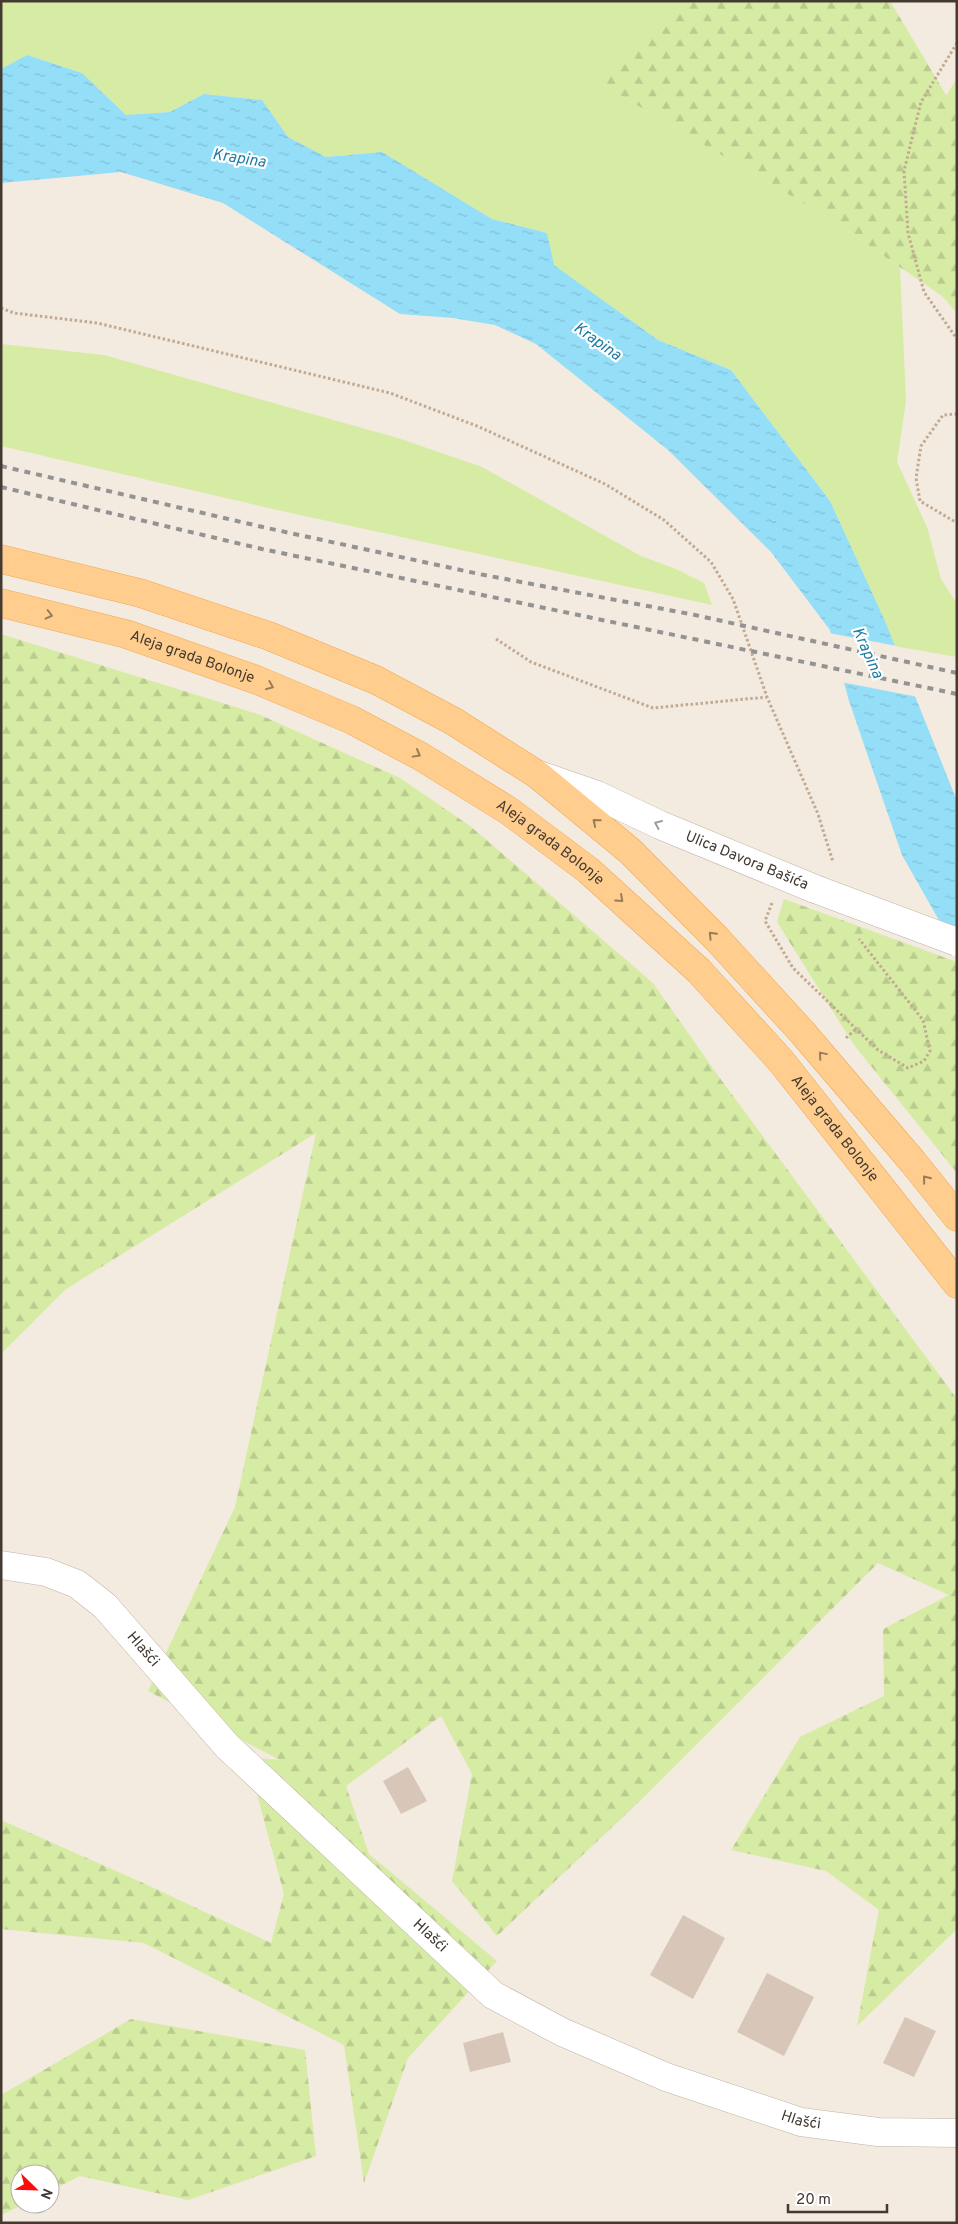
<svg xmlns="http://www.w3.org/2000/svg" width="958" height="2224" font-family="Overpass,sans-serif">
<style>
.grass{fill:#d6eca4}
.forest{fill:url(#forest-firs)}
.water{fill:url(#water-ripples)}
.pier{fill:#f3eae0}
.building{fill:#d8c7b8}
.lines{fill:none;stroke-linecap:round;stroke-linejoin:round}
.minor-casing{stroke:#c1b3a5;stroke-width:29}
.major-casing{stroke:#f0a851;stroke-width:29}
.path{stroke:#c2aa92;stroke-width:3;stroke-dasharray:2.5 2.5;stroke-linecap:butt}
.minor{stroke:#fff;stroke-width:28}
.major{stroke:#ffcd8d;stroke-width:28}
.rail{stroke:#939393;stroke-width:4;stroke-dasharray:6 6;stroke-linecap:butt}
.minor-bridge-casing{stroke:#c1b3a5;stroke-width:29;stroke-linecap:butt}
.minor-bridge{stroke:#fff;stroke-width:28}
.oneway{stroke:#987c5a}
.oneway2{stroke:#a29c98}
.labels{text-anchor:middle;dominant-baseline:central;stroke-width:4.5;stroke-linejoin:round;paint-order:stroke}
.street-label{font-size:15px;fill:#443a31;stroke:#fff}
.water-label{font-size:16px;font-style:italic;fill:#1e7da1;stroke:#fff}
</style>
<defs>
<pattern id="forest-firs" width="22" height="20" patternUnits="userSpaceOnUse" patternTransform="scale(1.25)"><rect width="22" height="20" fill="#d6eca4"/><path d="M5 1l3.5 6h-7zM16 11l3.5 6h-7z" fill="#b9cb8e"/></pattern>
<pattern id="water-ripples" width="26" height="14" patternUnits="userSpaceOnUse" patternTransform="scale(1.25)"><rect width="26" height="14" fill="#94def8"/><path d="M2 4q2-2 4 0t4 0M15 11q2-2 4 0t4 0" fill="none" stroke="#81bfd5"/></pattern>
</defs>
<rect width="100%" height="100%" fill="#f3eae0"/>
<path class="grass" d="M1 1H689L596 81 827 217 900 267 906 401 897 462 927 527 941 579 957 604V657L894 646 830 501 731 370 658 340 553 265 547 233 492 219 382 152 326 157 288 137 262 100 204 94 170 112 126 115 82 73 27 55 1 69Z
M957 78V177L955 110 946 96Z
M1 344 104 355 401 439 482 467 641 556 676 569 704 583 712 605 273 509 1 446Z"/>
<path class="forest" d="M689 1H890L955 110 957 313 942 296 827 217 596 81Z
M1 634 258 714 400 778 470 826 653 983 719 1077 957 1399V1929L857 2026 879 1910 826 1871 731 1850 800 1737 884 1696 883 1629 949 1595 878 1563 642 1799 497 1936 452 1881 472 1774 441 1716 346 1786 369 1854 497 1961 408 2058 364 2183 344 2045 144 1943 1 1929V1820L143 1883 271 1943 284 1894 247 1757 280 1760 148 1691 235 1507 316 1133 66 1289 1 1354Z
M784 899 957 962V1173L854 1045 777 922Z
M131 2019 305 2050 316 2156 188 2200 80 2176 50 2191V2174H20V2204H24L1 2215V2095Z"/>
<path class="water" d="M27 55 82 73 126 115 170 112 204 94 262 100 288 137 326 157 382 152 492 219 547 233 554 265 658 340 731 370 830 501 885 621 957 801V952L902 855 849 701 830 630 771 552 668 450 536 344 495 325 453 318 400 314 223 203 121 172 1 183V69Z"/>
<path class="pier" d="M829 633 897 646 918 697 841 682Z"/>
<path class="building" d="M408 1767 427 1801 401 1814 383 1781Z
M683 1915 725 1938 693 1999 650 1975Z
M767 1973 814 1997 784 2056 737 2032Z
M905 2017 936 2031 914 2077 883 2063Z
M503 2032 511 2062 470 2072 463 2043Z"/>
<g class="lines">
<g class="minor-casing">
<g id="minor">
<path id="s1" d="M539 775 597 795 660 825 815 889"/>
<path id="s2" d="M1 1565 46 1572 77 1584 105 1606 227 1746 493 1995 562 2032 666 2077 801 2122 878 2132 957 2133"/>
</g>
</g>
<g class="major-casing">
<g id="major">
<path d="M1 559 140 593 269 636 376 680 453 721 538 775 630 851 717 939 802 1032 913 1162 957 1217"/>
<path id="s3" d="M1 603 126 634 257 680 352 720 420 756 509 811 588 870 699 971 781 1061 957 1284"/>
</g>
</g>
<path class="path" d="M957 43 921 102 904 171 908 233 924 292 957 339
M1 308 14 313 97 323 390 393 477 426 605 484 664 520 711 562 733 599 767 697 818 814 833 862
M957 414 943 415 921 446 916 478 920 501 957 523
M496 639 531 662 653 708 767 697
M772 903 765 921 793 968 878 1050 908 1068 924 1061 930 1051 923 1020 859 939
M846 1038 856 1029"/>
<use href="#minor" class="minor"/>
<use href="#major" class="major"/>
<path class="rail" d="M1 466 267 528 479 574 695 615 957 673
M1 487 262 549 957 694"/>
<g class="minor-bridge-casing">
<path id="minor-bridge" d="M815 889 957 942"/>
</g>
<use href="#minor-bridge" class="minor-bridge"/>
</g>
<defs><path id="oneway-chevron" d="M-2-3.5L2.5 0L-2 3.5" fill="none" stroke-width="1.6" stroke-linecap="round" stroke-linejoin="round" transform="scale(1.25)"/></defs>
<g class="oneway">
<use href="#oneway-chevron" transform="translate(49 615) rotate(14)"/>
<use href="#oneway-chevron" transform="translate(270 686) rotate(22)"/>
<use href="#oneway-chevron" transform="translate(417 754) rotate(29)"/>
<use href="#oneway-chevron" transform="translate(596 822) rotate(-140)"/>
<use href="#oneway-chevron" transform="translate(620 899) rotate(42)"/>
<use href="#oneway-chevron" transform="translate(712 935) rotate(-134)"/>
<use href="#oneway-chevron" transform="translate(822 1055) rotate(-130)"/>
<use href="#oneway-chevron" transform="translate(926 1179) rotate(-129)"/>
</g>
<use class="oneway2" href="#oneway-chevron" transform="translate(658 824) rotate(-156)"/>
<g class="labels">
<g class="street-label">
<text stroke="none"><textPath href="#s3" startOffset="199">Aleja grada Bolonje</textPath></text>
<text stroke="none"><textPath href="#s3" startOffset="604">Aleja grada Bolonje</textPath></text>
<text stroke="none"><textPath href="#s1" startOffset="225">Ulica Davora Bašića</textPath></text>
<text stroke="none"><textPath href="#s3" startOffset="1009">Aleja grada Bolonje</textPath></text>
<text stroke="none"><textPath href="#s2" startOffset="172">Hlašći</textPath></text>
<text stroke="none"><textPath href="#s2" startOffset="578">Hlašći</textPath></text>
<text stroke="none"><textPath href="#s2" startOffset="998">Hlašći</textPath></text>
</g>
<g class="water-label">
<text transform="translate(239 159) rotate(9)">Krapina</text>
<text transform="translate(597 342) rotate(35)">Krapina</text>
<text transform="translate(867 653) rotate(66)">Krapina</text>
</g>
</g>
<rect width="958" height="2224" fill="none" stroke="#443a31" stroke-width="5"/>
<g transform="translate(35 2189) rotate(113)"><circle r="24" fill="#ffffff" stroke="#b4b0ad"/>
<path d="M0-4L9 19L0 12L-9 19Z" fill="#ff0b0b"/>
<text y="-8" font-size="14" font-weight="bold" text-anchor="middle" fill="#443a31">N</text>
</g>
<path d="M788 2204v8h99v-8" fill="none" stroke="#443a31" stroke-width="2.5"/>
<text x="796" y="2204" font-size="15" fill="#443a31" stroke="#ffffff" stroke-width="4" paint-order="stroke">20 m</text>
</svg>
